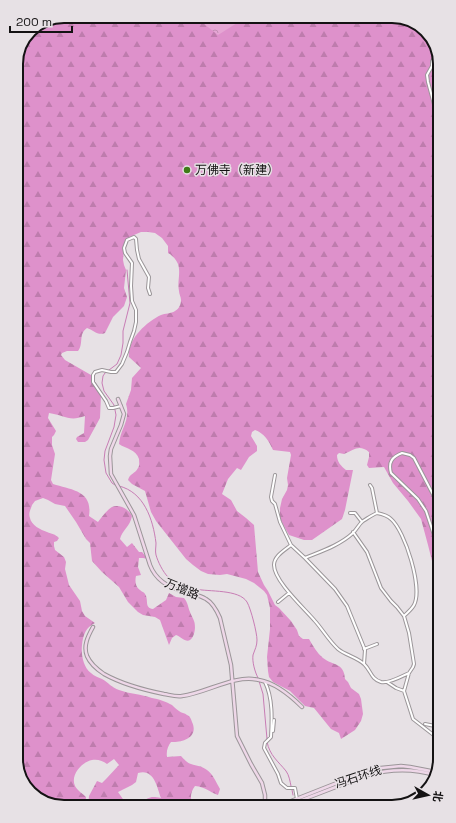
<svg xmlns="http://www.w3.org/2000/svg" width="456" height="823" font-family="'Space Grotesk','Noto Sans SC',sans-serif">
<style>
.forest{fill:url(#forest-firs)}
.park{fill:url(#park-crowns)}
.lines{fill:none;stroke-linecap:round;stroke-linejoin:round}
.stream{stroke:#c87db5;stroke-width:1}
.street-casing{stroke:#9b9699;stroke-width:4}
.secondary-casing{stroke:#9b9699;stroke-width:4.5}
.street{stroke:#fff;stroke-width:2}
.secondary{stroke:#eed7e8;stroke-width:2.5}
.poi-dot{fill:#3f7b17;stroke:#e7e1e5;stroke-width:1.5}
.labels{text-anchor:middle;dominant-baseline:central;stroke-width:3;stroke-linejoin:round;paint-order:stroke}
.poi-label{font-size:12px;fill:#141213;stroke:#e7e1e5;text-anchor:start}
.street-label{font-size:12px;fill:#141213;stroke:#e7e1e5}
.rim{fill:none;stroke:#141213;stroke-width:2}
</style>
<defs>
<pattern id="forest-firs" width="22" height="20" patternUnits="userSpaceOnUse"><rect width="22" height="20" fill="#de91cb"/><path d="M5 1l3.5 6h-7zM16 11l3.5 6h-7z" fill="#be7cad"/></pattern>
<pattern id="park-crowns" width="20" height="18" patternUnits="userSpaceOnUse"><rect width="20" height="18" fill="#e5a6d4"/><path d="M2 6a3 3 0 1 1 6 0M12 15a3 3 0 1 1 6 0" fill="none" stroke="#c48eb5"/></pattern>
</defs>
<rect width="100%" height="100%" fill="#e7e1e5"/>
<path class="forest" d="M64 16H395L421 26 436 45 439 587 433 582 434 569 428 545 421 519 408 501 393 483 384 467 369 468 367 465 369 457V452C359 444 354 450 344 454L339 453 337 455C337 462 341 466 346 470H353L345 510 342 519 312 540H304L289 535 280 519V508L282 499 287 490 288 485 287 478 291 455 290 452 273 450C269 441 264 433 255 430L252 432 251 436 257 446V451L249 457 241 470 237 468 228 479 222 494 231 500 237 511 246 518 254 525 258 572 264 585 268 591 275 605 279 608 291 621 297 630 299 636 303 639H309C313 646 317 653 323 658 333 666 344 662 345 679L348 682 351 688 359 694 361 699 363 714 361 721 355 730 341 739 339 733 331 729 314 708 305 706 290 691 273 682 269 677 268 671 267 657 270 629V608L267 595 264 591 254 583 246 579 227 574 220 575 208 574 201 571 193 565 186 559 156 521 151 512 145 491 132 484 128 480C130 473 135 474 138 468 140 465 139 462 139 459 136 449 126 449 119 444 120 429 131 420 126 404L131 390 132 378 141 368 129 357C127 340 146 322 161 315 165 313 171 314 175 311 179 309 181 304 181 300 181 297 179 294 179 291 177 282 181 273 178 264 176 259 172 255 168 253V246L162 238 155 233 148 232H141L134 235 127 241 124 247 123 260 124 265 126 270 124 288 127 297 124 306 113 317 105 333C98 336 93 330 87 328 78 334 84 344 78 351H67L62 353 61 355 65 360 91 375 97 385 101 395 100 418 88 440 85 442H78L76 439 77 437 84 433 85 416C69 422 64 415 49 413L48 418 56 431 54 435 52 437V445L55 454 51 480 53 484C71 490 93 490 89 516L98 522C101 518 108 509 112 507 119 504 129 509 132 516 130 527 122 530 120 539L127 547 132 543 139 552H142L148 559 143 558H139L138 567 141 575 136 576C135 580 135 587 140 590 142 592 144 592 145 594 149 600 144 608 153 609L166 600 169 593 176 597 184 598C188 603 188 607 190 612 191 615 193 618 194 621 196 626 195 637 190 640 186 643 180 636 176 635L172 638 169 645 160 620 155 617 143 615 138 612 128 602 119 587 102 572 92 561 90 543 86 539 76 522 65 506 55 504 48 500 43 498 35 501 32 505C31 509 28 513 30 518 31 525 41 530 47 532 52 534 55 534 59 538L57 541 54 542V546L55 550 64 557 66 562 65 569 69 585 80 601 82 611 85 616 95 623C86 627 83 635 82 645 81 654 83 667 91 673 94 676 98 677 102 679 108 682 112 688 119 690 130 694 141 694 152 698 158 699 167 702 172 705 174 707 176 709 179 711 181 713 185 713 187 715 190 716 191 719 192 722 199 737 183 743 171 742 168 746 166 751 167 757L181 756C184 759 187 763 191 764 197 766 202 766 207 770 213 774 216 782 220 789L218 795C209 792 206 787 195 786 190 793 190 798 193 806H141L140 804C149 797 150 796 161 798 157 787 154 768 138 773L136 782 132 785 118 792 125 802 119 806 88 807 89 796 97 781 102 783 106 779 119 765 114 759 107 764C103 761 98 759 92 760 82 762 70 775 75 786 77 790 83 794 86 797L85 807H61L37 799 20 778 16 61 30 30Z"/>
<path class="park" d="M194 16H248L218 35Z"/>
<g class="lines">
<path class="stream" d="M115 485 112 483 106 473 104 460 105 451 114 427 116 415 114 405 104 391 102 383 103 376 105 373 117 364 121 355 123 343V331L130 303 127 270
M119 486C144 492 153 519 156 543 156 547 155 551 156 555 158 562 163 572 168 577 174 583 187 588 195 589 209 592 239 589 247 602 251 609 257 633 257 640 257 646 255 649 253 655 252 662 255 672 258 678
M259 681 263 694 267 739
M267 742C270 756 278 761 286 771 289 775 290 781 291 786
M292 790 293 795"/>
<g class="street-casing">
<path id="street" d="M435 108 428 82 427 75 432 66V61L436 56
M121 406 113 408H109L106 401 93 382V375L95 372 102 370 111 372H116L122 364 127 352 130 342 134 331 136 322V310L132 301 131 286 132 263 125 253 124 248 127 240 134 237 136 239 137 250 139 259 149 277 148 288 150 294
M275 475 271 497 272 501 275 504 280 522 291 545 305 558 335 589 347 606 365 650 364 664
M370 485 372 488 377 513
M439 506 414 458 410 455 402 453C392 457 388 462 391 473L418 499 426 511 439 550
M350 513H355L362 522
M353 532 367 552 381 588 391 601 397 607 404 616 409 633 414 664 413 667 409 673 404 691 396 688 387 682
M291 545C285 550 274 556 274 565 274 581 304 608 315 621 323 630 329 641 338 649 345 655 359 658 365 665 371 671 371 679 381 682 389 684 402 676 409 673
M305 558C322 551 340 545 353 533 357 529 359 524 363 521 368 518 372 515 377 513 382 514 387 515 391 519 405 531 423 588 414 605 412 609 407 613 404 616
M278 602 289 593
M364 649 377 644
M265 682C273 698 272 720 271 737L265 743 264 748 278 774 281 783 287 788H295L297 799
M404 691 413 719 440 740
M425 724 440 727
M273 731 274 720"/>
</g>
<g class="secondary-casing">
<path id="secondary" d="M118 399 124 414 121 425 111 449 110 456 111 474 134 515 150 565C156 581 169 588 185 592 192 594 200 595 206 599 213 603 217 611 220 618L231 665 237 736 251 764 262 783 265 795V805
M93 627C88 636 83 646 87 656 90 663 98 670 104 674 122 684 144 690 164 694 170 695 176 697 182 696 207 693 234 674 259 680 276 683 290 695 302 707
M302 800 303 804
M281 805 352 777 381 768 401 766 410 767 436 772
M289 805 367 775C390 769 412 768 435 775"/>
</g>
<use href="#street" class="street"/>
<use href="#secondary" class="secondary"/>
</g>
<circle class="poi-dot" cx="187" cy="170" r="4"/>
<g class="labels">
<g class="poi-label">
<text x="195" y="170">万佛寺（新建）</text>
</g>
<g class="street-label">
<text transform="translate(182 589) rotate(22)">万增路</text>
<text transform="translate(358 777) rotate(-18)">冯石环线</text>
</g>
</g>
<path d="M0 0H456V823H0ZM64 23H392A41 41 0 0 1 433 64V759A41 41 0 0 1 392 800H64A41 41 0 0 1 23 759V64A41 41 0 0 1 64 23Z" fill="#e7e1e5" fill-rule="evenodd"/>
<path class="rim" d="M64 23H392A41 41 0 0 1 433 64V759A41 41 0 0 1 392 800H64A41 41 0 0 1 23 759V64A41 41 0 0 1 64 23Z"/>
<g transform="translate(428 795) rotate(98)" stroke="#e7e1e5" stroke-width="3" paint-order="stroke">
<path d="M0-3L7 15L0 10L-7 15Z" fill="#141213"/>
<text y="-6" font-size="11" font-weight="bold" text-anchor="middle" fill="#141213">北</text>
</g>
<path d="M10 26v6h62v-6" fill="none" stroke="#141213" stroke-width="2"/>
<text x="16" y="26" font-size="12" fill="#141213" stroke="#e7e1e5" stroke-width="3" paint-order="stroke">200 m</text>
</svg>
